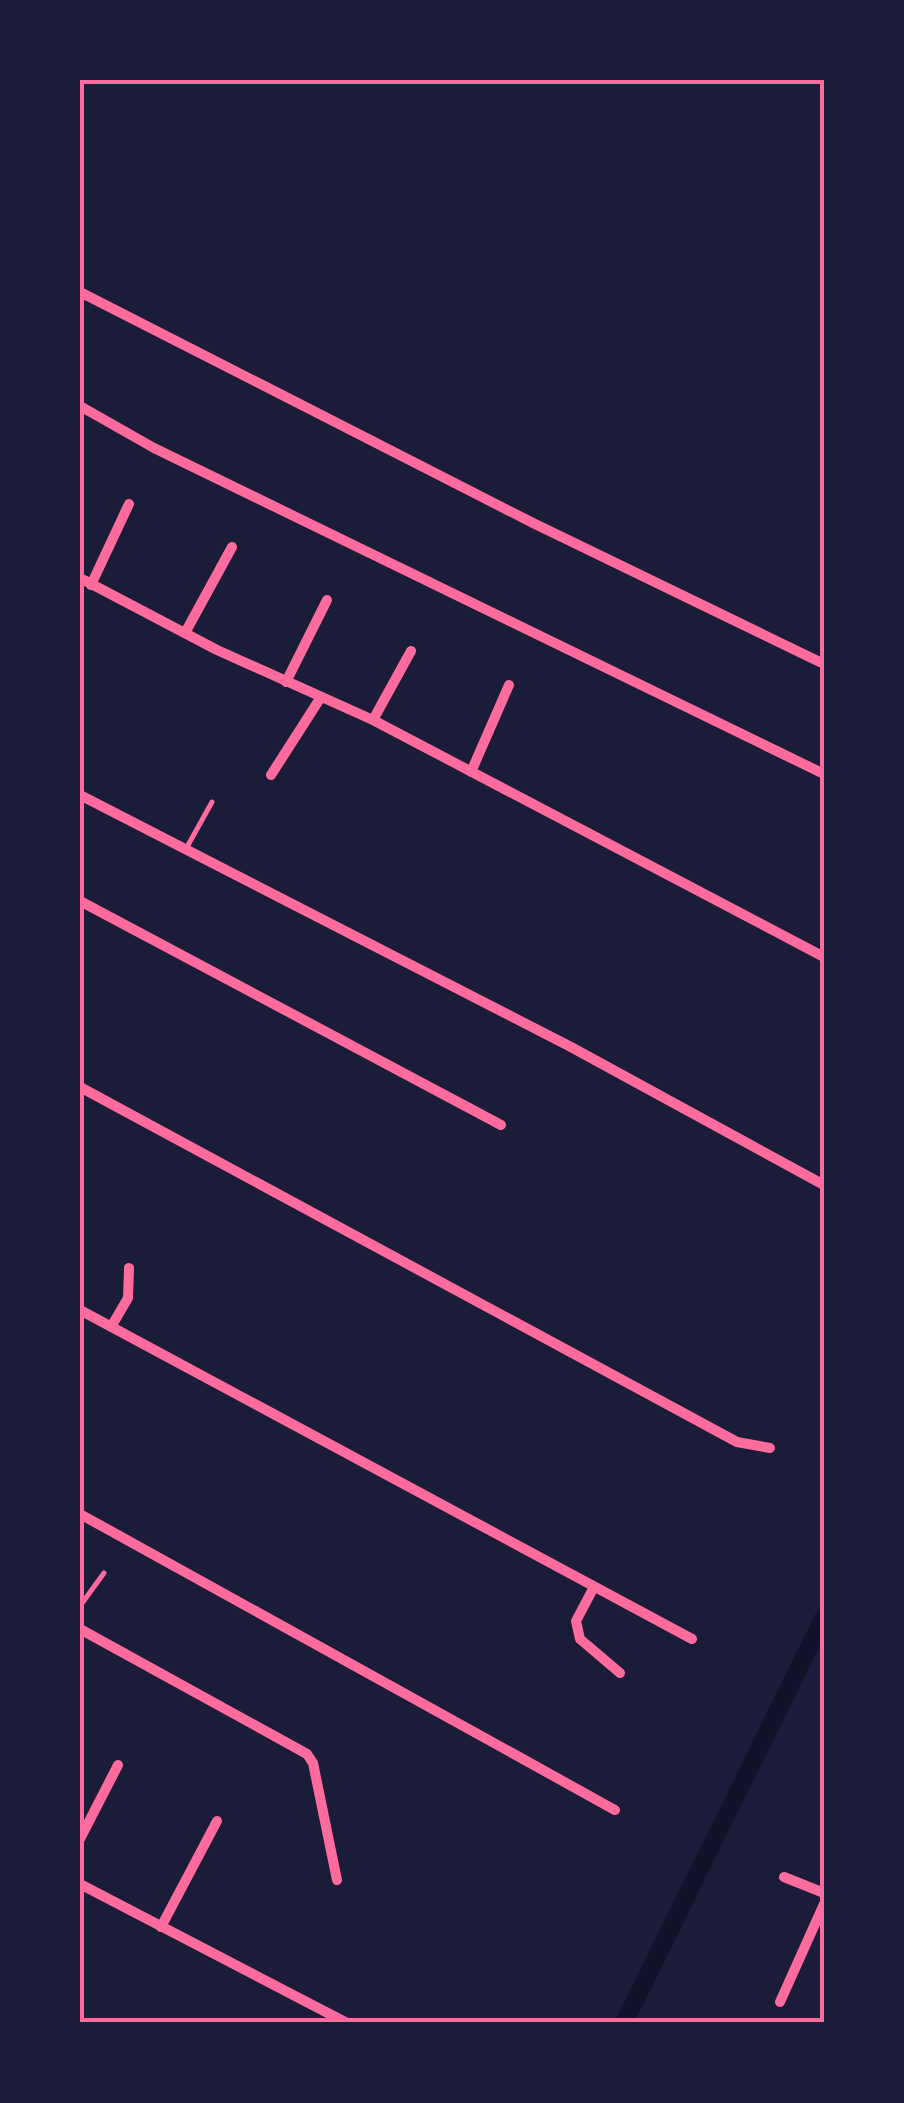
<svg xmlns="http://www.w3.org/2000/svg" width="904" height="2103" font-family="'DM Sans',sans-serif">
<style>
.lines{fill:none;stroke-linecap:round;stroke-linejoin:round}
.canal{stroke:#12122b;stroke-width:18}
.service{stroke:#ff6b9d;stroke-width:5}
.minor{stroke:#ff6b9d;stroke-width:10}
.neatline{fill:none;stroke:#ff6b9d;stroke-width:4}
</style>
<rect width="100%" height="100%" fill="#1b1b3a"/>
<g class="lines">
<path class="canal" d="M624 2023 824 1617"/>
<path class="service" d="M187 847 212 802
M80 1606 104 1573"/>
<path class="minor" d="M80 292 533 523 824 664
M80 406 154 448 824 774
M80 578 217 650 373 720 824 957
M91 585 129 504
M185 633 232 547
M286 682 327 600
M373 720 411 651
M471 772 509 685
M271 775 321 697
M80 795 571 1047 824 1185
M80 901 501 1125
M80 1087 737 1442 770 1448
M80 1310 692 1639
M111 1327 128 1298 129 1268
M80 1514 615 1810
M594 1587 576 1621 580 1639 620 1673
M80 1629 307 1754 313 1763 337 1880
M80 1839 118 1765
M784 1877 824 1893
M80 1884 347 2023
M161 1927 217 1821
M780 2002 824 1904"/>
</g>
<rect width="904" height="2103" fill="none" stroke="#1b1b3a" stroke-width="165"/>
<rect x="82" y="82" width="740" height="1938" class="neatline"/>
</svg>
